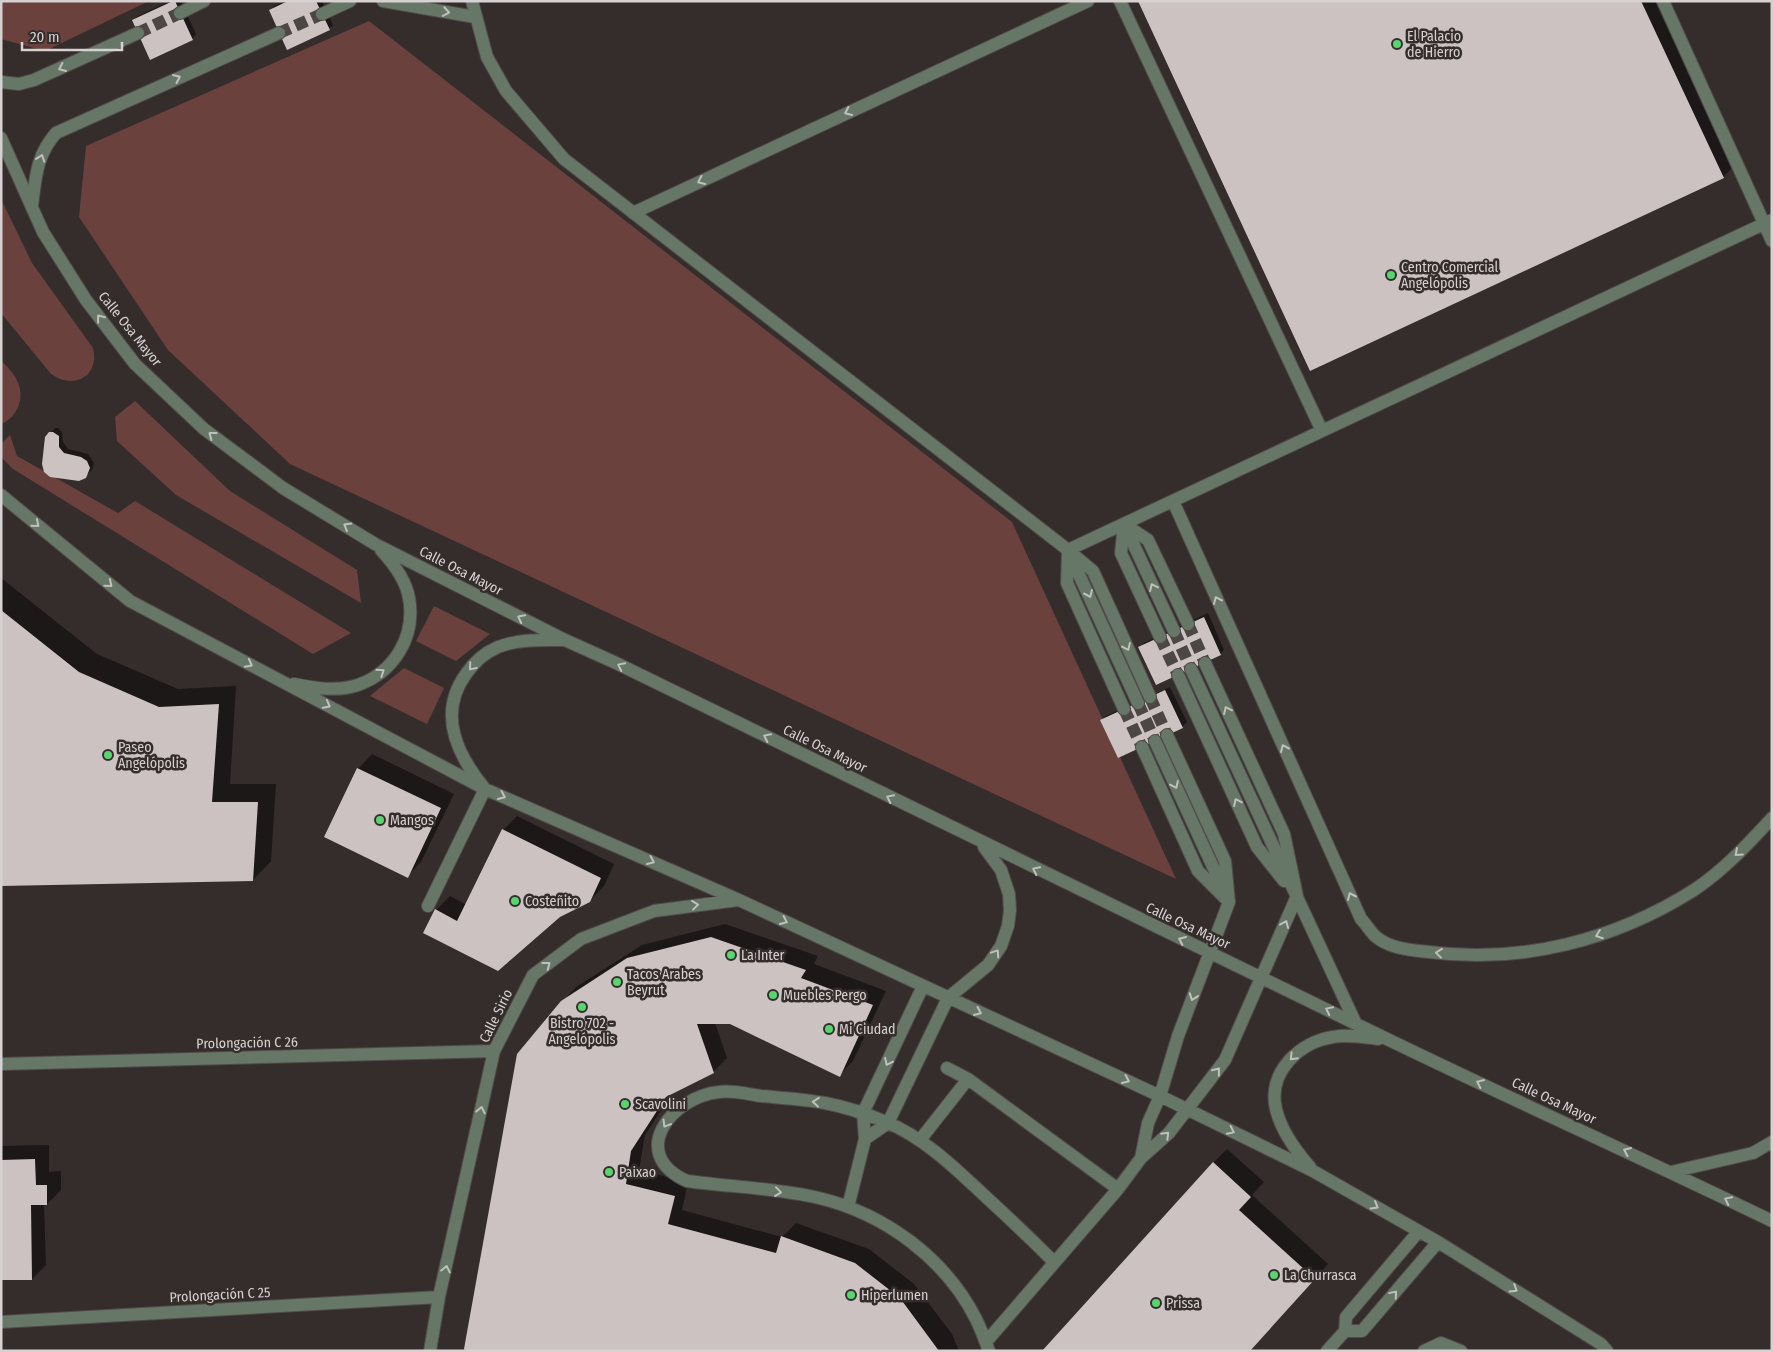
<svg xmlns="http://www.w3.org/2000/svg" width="1773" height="1352" font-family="'Fira Sans Condensed',sans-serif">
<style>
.green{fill:#6b413e}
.shadow{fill:#0007}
.building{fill:#ccc2c2}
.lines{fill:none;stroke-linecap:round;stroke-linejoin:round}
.minor-tunnel{stroke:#4c4645;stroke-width:12;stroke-dasharray:12 6;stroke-linecap:butt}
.minor-casing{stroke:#514b4a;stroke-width:14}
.minor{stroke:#667767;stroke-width:12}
.oneway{stroke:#c0c0bc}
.poi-dot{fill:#59d56f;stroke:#342d2c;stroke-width:2}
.labels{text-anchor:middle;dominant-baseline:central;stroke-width:5;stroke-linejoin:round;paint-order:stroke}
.poi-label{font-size:14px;fill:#d7d2d1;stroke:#342d2c;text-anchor:start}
.street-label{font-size:14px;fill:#d7d2d1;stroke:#342d2c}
</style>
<rect width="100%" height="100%" fill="#342d2c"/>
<path class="green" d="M1 1H149L45 51 1 39Z
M369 21 1012 522 1176 879 290 464 168 350 79 217 86 146Z
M1 199 32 263 93 348C100 377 73 390 51 374L1 313Z
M1 360C7 367 15 374 18 383 25 398 17 418 1 424Z
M135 401 230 491 357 570 361 603 176 495 117 441 115 417Z
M10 435 17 456 118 513 135 501 351 633 313 654 13 469 1 457V444Z
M434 606 490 634 456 661 416 641Z
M404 668 444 688 427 724 370 696Z"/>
<path class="shadow" d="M170 1H181L196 34 192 39 133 20 138 16Z
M285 1H322L333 25 329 29 270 11 274 6Z
M1139 1H1655L1732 168 1723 177Z
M55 428H58L62 432 63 442 68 449 88 454 94 463 92 470 82 479 50 475V433Z
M1 578 97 654 178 689 236 686 230 784H276L271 861 253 880 1 884Z
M1208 613 1224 650 1220 654 1140 647 1144 643Z
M1170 687 1187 722 1182 727 1102 720 1106 716Z
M372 754 454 794 421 862 407 876 358 769Z
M517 816 614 864 604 886 589 901 559 916 497 970 436 910 450 896 467 905 503 830Z
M725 924 818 956 814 964 886 991 853 1061 839 1075 730 1023H715L727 1058 713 1072 673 1092 645 1135 639 1170 688 1182 682 1210 782 1237 796 1223 869 1249 914 1284 952 1334 959 1351H469L562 1002 576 987 642 945Z
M49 1145V1172L61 1171V1190L47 1204H44L46 1265 32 1279H1V1146Z
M1227 1149 1264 1182 1252 1195 1328 1264 1249 1351 1213 1163Z"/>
<path class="building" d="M173 1H175L193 40 150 60 132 20Z
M288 1H316L330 30 287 50 269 10Z
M1138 1H1641L1724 178 1310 371Z
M49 432H53L59 436V447L64 453 81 457 87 461 90 468 86 478 79 481 50 477 44 472 42 464 45 437Z
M1 610 79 672 159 707 219 704 212 802H258L253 881 1 886Z
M1204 617 1221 655 1156 685 1138 647Z
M1165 690 1183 728 1118 758 1100 720Z
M357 768 441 808 408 878 324 837Z
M502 829 601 878 590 902 560 917 498 971 423 933 435 909 457 921Z
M711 937 806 970 801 978 873 1005 840 1077 730 1024H697L714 1073 666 1097 631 1151 626 1184 675 1196 668 1224 776 1253 781 1236 855 1263 900 1298 939 1351H466L464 1349 517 1054 561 1001 627 958Z
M35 1159 36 1185H47V1205H31L32 1280H1V1160Z
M1213 1162 1251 1197 1239 1210 1315 1279 1250 1351H1042Z"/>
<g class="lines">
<path class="minor-tunnel" d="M138 33 180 13
M279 33 322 14
M1188 624 1205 663
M1174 631 1191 669
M1160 637 1178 675
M1150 697 1167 735
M1138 703 1155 741
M1124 709 1142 747"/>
<g class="minor-casing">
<path id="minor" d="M383 1 475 17
M472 1 487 57 506 91 564 159 1068 550 1093 571 1150 697
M1120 1 1322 431
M1663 1 1772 241
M180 13 204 1
M322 14 350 1
M1 82 19 84 34 80 138 33
M1 138 43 232 86 300 135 364 204 429 283 488 375 544 565 640 616 663C873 789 1130 915 1387 1039 1515 1101 1644 1159 1772 1221
M32 205C36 177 36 156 56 133L279 33
M633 213 1088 1
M1 495 130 601 485 789 739 900 1160 1096 1313 1171 1438 1242 1601 1344 1607 1351
M1173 501 1361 919C1366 924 1370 931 1375 936 1390 949 1411 950 1429 952 1522 964 1615 940 1694 890 1724 870 1748 844 1772 818
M1124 524 1121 553 1160 637
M1124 524 1148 540 1188 624
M1124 524 1174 631
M1068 550 1772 220
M1068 550 1067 583 1124 709
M1070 555 1138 703
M1191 669 1356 1024
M1178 675 1257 847 1284 881
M294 684C314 688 337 692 358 685 394 672 416 637 409 598 406 580 393 563 381 550
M1155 741 1225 893
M1142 747 1198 871 1229 902
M428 906 485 789C457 755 437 714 466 674 474 662 484 653 498 647 519 639 540 640 562 640
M1 1064 494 1051
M947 1068 968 1079 1118 1189
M865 1139 888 1123 948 998 988 965 1001 946 1008 926 1010 910 1009 894 1001 870 984 847
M920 1140 968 1079
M1141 1158 1148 1123 1160 1096 1178 1036 1229 902 1225 861 1167 735
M1310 1167C1296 1151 1281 1131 1276 1109 1267 1073 1299 1042 1333 1037 1347 1034 1363 1037 1378 1039
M1671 1172 1753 1153 1772 1142
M848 1207 865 1139 863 1113 923 986
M1 1322 439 1297
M1345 1331H1362L1438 1242
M986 1342 1118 1189 1141 1158 1169 1133 1225 1060 1297 896 1284 834 1205 663
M430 1351 439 1297 494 1051 533 975 581 939 654 911 738 900
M989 1351C985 1340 981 1329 976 1319 945 1258 885 1214 819 1198 776 1188 731 1187 687 1181 627 1154 671 1097 719 1092 732 1090 748 1094 761 1096 782 1098 804 1099 825 1103 846 1107 867 1114 886 1122 925 1138 956 1169 986 1197 1009 1218 1032 1240 1054 1262
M1327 1351 1345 1331 1346 1317 1419 1231
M1424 1351 1441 1343 1461 1351"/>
</g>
<use href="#minor" class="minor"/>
</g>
<defs><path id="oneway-chevron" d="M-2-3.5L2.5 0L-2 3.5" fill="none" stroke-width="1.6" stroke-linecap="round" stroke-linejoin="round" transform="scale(1.25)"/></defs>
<g class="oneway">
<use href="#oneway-chevron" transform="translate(446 12) rotate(10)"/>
<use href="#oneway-chevron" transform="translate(62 68) rotate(155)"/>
<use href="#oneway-chevron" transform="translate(177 78) rotate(-24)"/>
<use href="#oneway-chevron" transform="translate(848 112) rotate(155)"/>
<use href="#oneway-chevron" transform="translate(41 158) rotate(-71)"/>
<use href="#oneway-chevron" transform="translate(701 181) rotate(155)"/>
<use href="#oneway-chevron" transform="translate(100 318) rotate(-128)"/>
<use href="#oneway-chevron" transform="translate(212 435) rotate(-143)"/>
<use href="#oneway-chevron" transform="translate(36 524) rotate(40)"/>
<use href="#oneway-chevron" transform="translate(347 526) rotate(-149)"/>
<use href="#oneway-chevron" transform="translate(109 584) rotate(39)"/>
<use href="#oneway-chevron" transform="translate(1153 587) rotate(-115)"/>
<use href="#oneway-chevron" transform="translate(1089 594) rotate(66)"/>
<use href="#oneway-chevron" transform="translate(1217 600) rotate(-114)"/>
<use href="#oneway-chevron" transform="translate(521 618) rotate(-153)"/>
<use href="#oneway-chevron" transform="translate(1127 647) rotate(65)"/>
<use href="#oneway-chevron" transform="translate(249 664) rotate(28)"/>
<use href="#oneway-chevron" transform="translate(621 666) rotate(-154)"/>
<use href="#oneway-chevron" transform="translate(472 667) rotate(130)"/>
<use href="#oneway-chevron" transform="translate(381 672) rotate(-35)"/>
<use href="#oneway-chevron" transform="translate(327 705) rotate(28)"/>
<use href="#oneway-chevron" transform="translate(1227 710) rotate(-115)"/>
<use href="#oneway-chevron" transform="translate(767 737) rotate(-154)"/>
<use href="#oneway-chevron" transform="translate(1284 748) rotate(-114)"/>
<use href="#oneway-chevron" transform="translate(1175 785) rotate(65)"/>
<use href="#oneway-chevron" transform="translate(502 796) rotate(24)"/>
<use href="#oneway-chevron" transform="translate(890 798) rotate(-154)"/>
<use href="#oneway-chevron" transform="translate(1237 802) rotate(-115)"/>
<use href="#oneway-chevron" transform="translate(1738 853) rotate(138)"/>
<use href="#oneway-chevron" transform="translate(651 861) rotate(24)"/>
<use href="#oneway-chevron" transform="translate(1036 870) rotate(-154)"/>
<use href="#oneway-chevron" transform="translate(1351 896) rotate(-114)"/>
<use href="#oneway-chevron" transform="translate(695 905) rotate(-7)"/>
<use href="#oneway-chevron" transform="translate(784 921) rotate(25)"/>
<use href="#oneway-chevron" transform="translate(1285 924) rotate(-67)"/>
<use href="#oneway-chevron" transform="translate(1599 935) rotate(160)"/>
<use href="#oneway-chevron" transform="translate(1182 940) rotate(-155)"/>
<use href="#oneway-chevron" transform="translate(996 953) rotate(-56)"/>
<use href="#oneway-chevron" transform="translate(1439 953) rotate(-173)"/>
<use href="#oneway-chevron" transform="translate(547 965) rotate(-37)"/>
<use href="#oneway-chevron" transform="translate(1193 997) rotate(110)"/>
<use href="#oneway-chevron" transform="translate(1329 1010) rotate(-154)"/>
<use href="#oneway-chevron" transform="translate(978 1012) rotate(25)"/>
<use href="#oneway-chevron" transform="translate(1293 1057) rotate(134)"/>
<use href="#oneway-chevron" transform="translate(888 1062) rotate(116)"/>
<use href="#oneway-chevron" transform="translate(1217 1071) rotate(-52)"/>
<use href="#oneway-chevron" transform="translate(1126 1080) rotate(25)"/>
<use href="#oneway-chevron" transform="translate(1480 1083) rotate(-155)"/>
<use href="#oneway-chevron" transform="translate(816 1102) rotate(-174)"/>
<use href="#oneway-chevron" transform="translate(481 1110) rotate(-78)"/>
<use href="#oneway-chevron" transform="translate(666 1124) rotate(121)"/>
<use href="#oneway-chevron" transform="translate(1231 1131) rotate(26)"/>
<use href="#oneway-chevron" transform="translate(1166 1135) rotate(-45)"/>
<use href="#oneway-chevron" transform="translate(1627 1151) rotate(-155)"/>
<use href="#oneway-chevron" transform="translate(778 1192) rotate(7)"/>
<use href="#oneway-chevron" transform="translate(1728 1200) rotate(-154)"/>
<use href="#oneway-chevron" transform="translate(1375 1206) rotate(30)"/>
<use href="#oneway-chevron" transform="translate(446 1269) rotate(-78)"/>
<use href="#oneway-chevron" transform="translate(1514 1289) rotate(32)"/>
<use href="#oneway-chevron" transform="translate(1394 1294) rotate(-50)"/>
</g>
<g class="poi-dot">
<circle cx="1397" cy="44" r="5"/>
<circle cx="1391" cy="275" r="5"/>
<circle cx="108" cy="755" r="5"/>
<circle cx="380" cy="820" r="5"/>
<circle cx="515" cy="901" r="5"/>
<circle cx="731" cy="955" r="5"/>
<circle cx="617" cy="982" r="5"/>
<circle cx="773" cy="995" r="5"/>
<circle cx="582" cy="1007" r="5"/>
<circle cx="829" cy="1029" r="5"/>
<circle cx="625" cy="1104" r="5"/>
<circle cx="609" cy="1172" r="5"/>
<circle cx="1274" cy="1275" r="5"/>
<circle cx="851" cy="1295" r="5"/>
<circle cx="1156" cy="1303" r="5"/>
</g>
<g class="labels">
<g class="poi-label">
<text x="1407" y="36">El Palacio<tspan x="1407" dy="16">de Hierro</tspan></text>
<text x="1401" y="267">Centro Comercial<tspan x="1401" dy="16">Angelópolis</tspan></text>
<text x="118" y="747">Paseo<tspan x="118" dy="16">Angelópolis</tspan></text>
<text x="390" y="820">Mangos</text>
<text x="525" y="901">Costeñito</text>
<text x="741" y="955">La Inter</text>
<text x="627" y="974">Tacos Arabes<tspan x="627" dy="16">Beyrut</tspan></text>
<text x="783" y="995">Muebles Pergo</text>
<text x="582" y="1023" text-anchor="middle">Bistro 702 -<tspan x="582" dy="16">Angelópolis</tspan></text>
<text x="839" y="1029">Mi Ciudad</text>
<text x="635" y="1104">Scavolini</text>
<text x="619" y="1172">Paixao</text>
<text x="1284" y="1275">La Churrasca</text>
<text x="861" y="1295">Hiperlumen</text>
<text x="1166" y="1303">Prissa</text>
</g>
<g class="street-label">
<text transform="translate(130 329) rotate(51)">Calle Osa Mayor</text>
<text transform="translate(461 571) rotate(27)">Calle Osa Mayor</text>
<text transform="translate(825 749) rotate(26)">Calle Osa Mayor</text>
<text transform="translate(1188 926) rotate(25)">Calle Osa Mayor</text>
<text transform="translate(496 1016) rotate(-64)">Calle Sirio</text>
<text transform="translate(247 1043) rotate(-1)">Prolongación C 26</text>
<text transform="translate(1554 1101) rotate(25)">Calle Osa Mayor</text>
<text transform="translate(220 1295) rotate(-3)">Prolongación C 25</text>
</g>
</g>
<rect width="1773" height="1352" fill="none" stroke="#d7d2d1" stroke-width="5"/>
<path d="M22 42v8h100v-8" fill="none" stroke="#d7d2d1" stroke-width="2.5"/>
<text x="30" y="42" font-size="15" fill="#d7d2d1" stroke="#342d2c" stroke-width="4" paint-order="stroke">20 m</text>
</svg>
